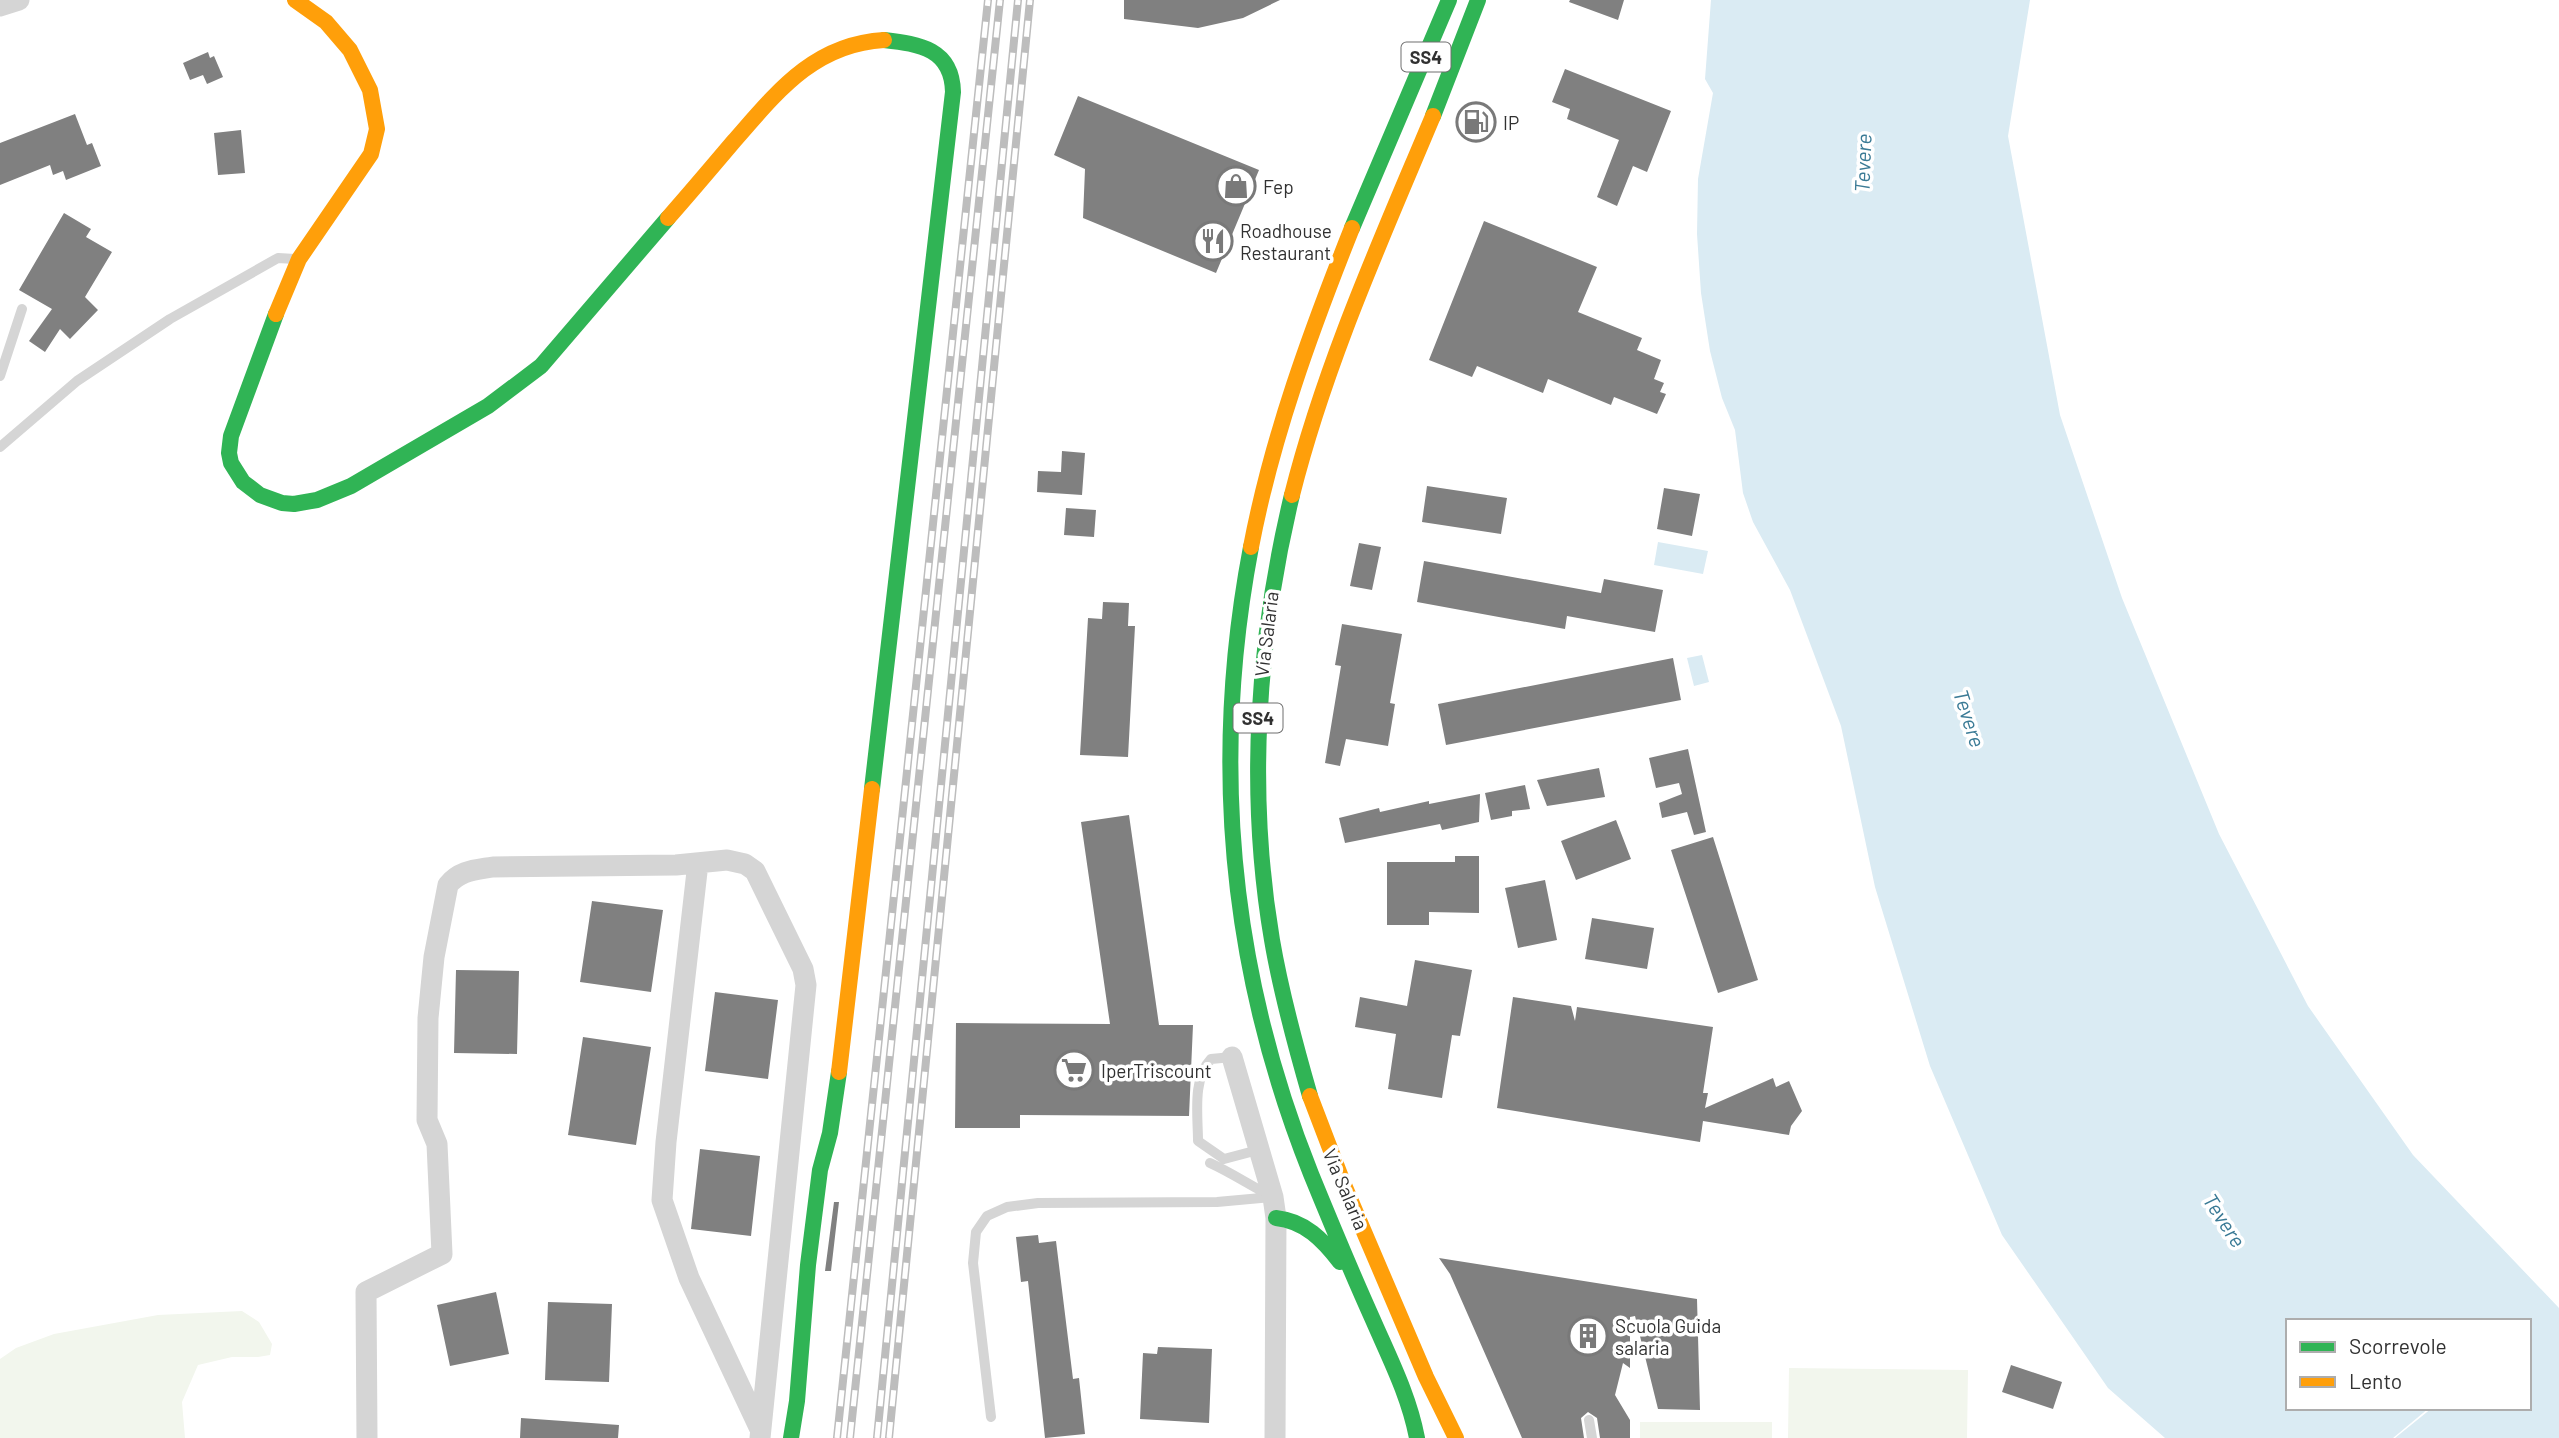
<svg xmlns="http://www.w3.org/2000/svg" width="2559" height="1438" font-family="Barlow,sans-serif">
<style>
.green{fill:#f2f6ed}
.water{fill:#daebf3}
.building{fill:#808080}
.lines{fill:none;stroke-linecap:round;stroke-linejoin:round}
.lane{stroke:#d5d5d5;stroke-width:10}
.street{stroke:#d5d5d5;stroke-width:21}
.fast{stroke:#30b455;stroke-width:16}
.slow{stroke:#ff9f0a;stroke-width:16}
.rail-casing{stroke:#bdbdbd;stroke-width:8}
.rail{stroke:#fff;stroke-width:5;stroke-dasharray:16;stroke-linecap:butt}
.labels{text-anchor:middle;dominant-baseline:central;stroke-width:7;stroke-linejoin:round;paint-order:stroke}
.shield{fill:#fff;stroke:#6f6f6f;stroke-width:2}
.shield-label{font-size:18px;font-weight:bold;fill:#313131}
.poi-label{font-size:19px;fill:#313131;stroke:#fff;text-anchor:start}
.street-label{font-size:19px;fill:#313131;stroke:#fff}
.water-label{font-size:21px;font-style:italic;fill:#3b7b96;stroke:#fff}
</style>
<rect width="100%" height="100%" fill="#fff"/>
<path class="green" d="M242 1311 259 1322 272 1344 270 1355 258 1357H232L198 1365 182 1402 185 1438H0V1359L16 1348 54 1334 158 1315Z
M1789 1368 1968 1370 1967 1438H1788Z
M1640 1422H1772V1438H1640Z"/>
<path class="water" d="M1711 0H2030L2008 136 2060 415 2122 598 2219 834 2308 1006 2413 1155 2559 1308V1438H2395L2432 1408H2529V1321H2288V1408H2429L2393 1438H2165L2108 1388 2002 1235 1930 1066 1875 887 1841 726 1790 590 1753 522 1743 493 1735 430 1722 398 1710 351 1701 293 1697 234 1698 179 1713 93 1705 79Z
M1658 542 1708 551 1703 574 1654 565Z
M1702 655 1709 682 1694 686 1687 658Z"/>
<path class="building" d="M1124 0H1280L1243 18 1198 28 1124 19Z
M1570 0H1624L1618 20 1569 2Z
M208 52 210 58 214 56 223 77 207 84 203 75 190 80 183 63Z
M1565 69 1671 111 1647 172 1633 166 1617 206 1597 197 1619 140 1567 119 1570 109 1552 102Z
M1078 96 1259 170 1216 273 1083 218 1085 169 1054 155Z
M75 114 87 145 92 143 101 166 66 180 63 171 53 175 50 165 0 185V143Z
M241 130 245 173 218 175 214 133Z
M64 213 91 229 86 237 112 252 85 297 98 310 70 339 60 329 45 352 29 341 52 309 19 290Z
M1484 221 1597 267 1578 312 1642 338 1637 350 1661 360 1654 379 1664 383 1660 392 1666 394 1657 414 1614 397 1611 405 1548 379 1543 393 1477 366 1472 377 1429 360Z
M1062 451 1085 453 1082 495 1037 492 1038 471 1061 472Z
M1427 486 1507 498 1501 534 1422 522Z
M1664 488 1700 494 1692 536 1657 529Z
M1066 508 1096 510 1094 537 1064 535Z
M1359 543 1381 547 1372 590 1350 586Z
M1424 561 1601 593 1604 579 1663 590 1655 632 1567 616 1565 629 1417 602Z
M1103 602 1129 603 1128 626H1135L1128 757 1080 755 1088 618 1102 619Z
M1342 624 1402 634 1390 703 1395 704 1388 746 1346 739 1340 766 1325 763 1341 666 1335 665Z
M1673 658 1681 700 1446 745 1438 704Z
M1688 749 1706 832 1694 835 1687 812 1662 818 1659 803 1682 794 1679 783 1656 788 1649 758Z
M1599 768 1605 797 1547 806 1537 780Z
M1525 785 1530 809 1512 811V816L1491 820 1485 793Z
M1480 794 1479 822 1442 830 1440 824 1345 843 1339 818 1379 808 1380 812 1429 801V804Z
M1129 815 1159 1025H1193L1189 1116 1020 1115V1128H955L956 1023 1110 1024 1081 822Z
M1616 820 1631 859 1576 880 1561 841Z
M1713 837 1758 980 1718 993 1671 850Z
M1455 856H1479V913L1429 912V925H1387V862H1455Z
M1545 880 1557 940 1518 948 1505 888Z
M592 901 663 910 651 992 580 982Z
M1592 918 1654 928 1647 969 1585 959Z
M1415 960 1472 970 1460 1036 1452 1035 1442 1098 1388 1089 1396 1034 1355 1027 1360 997 1407 1006Z
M456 970 519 971 517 1054 454 1053Z
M715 992 778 1000 768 1079 705 1071Z
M1513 997 1571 1006 1575 1021 1577 1007 1713 1027 1703 1093H1708L1705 1108 1773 1078 1776 1087 1789 1081 1802 1111 1791 1126 1789 1135 1703 1121 1700 1142 1497 1108Z
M583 1037 651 1047 636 1145 568 1135Z
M700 1149 760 1156 751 1236 691 1229Z
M834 1202H839L831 1271H825Z
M1038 1235 1039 1243 1056 1241 1073 1379 1079 1378 1085 1434 1045 1438 1028 1281 1021 1282 1016 1237Z
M1439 1258 1697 1299 1700 1410 1658 1409 1635 1316 1630 1317V1368L1623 1363 1615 1395 1630 1420V1438H1600L1597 1418 1588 1412 1581 1418 1584 1438H1522L1450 1274Z
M496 1292 509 1354 450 1366 437 1305Z
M548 1302 612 1304 609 1382 545 1380Z
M1158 1347 1212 1349 1209 1423 1140 1419 1143 1353 1157 1354Z
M2011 1365 2062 1382 2053 1409 2002 1392Z
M521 1418 619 1425 618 1438H520Z"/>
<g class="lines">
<path class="lane" d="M0 376 22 309
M0 447 77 381 170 319 278 258 295 259
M1232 1057 1211 1059C1192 1079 1198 1116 1198 1141L1224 1159 1258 1150
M1210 1163C1232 1173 1251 1186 1273 1197
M991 1417 973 1263 976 1232 987 1216 1007 1207 1038 1203 1217 1202 1273 1197
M1589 1420 1592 1438"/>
<path class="street" d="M0 6 19 0
M698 863 666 1142 662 1200 689 1278 759 1427
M1232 1057 1273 1197 1276 1218 1275 1438
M367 1438 366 1292 442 1254 437 1144 427 1120 428 1018 434 957 448 885C460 870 476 870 493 867L676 865 727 860 745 864 755 871 803 969 806 985 760 1438"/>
<path class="fast" d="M1433 116 1478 0
M1352 228 1449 0
M276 314 231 436 229 453 231 463 243 482 260 495 282 503 294 504 317 500 351 486 488 406 541 366 668 218
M1292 495C1257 640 1247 793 1272 940 1281 993 1295 1044 1310 1096
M1251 547C1210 762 1230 971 1311 1174 1331 1223 1351 1271 1373 1320 1390 1359 1409 1396 1417 1438
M872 789 953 92C952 49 920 44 884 40
M1276 1218C1305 1221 1323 1240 1340 1262
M791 1438 797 1401 808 1265 820 1170 830 1133 839 1072"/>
<path class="slow" d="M668 218C690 193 712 167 734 141 777 92 814 44 884 40
M276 314 299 259 371 154 377 129 370 90 350 50 326 22 295 0
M1292 495C1325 364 1381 240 1433 116
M1251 547C1272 437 1311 331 1352 228
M839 1072 872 789
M1310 1096 1344 1185 1426 1377 1456 1438"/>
<g class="rail-casing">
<path id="rail" d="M837 1438 988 0
M850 1438 1000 0
M877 1438 1018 0
M889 1438 1030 0"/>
</g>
<use href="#rail" class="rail"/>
</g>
<defs>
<g id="fuel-ring" transform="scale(2.0125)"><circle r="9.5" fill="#fff" stroke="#797979" stroke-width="1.5"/><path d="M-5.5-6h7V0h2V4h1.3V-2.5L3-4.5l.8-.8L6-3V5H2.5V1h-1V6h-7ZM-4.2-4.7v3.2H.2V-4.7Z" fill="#797979"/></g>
<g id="shop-ring" transform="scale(2.0125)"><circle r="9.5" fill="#fff" stroke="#797979" stroke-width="1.5"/><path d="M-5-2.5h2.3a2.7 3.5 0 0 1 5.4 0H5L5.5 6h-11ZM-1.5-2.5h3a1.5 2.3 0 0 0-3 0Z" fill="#797979"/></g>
<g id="restaurant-ring" transform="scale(2.0125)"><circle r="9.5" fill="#fff" stroke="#797979" stroke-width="1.5"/><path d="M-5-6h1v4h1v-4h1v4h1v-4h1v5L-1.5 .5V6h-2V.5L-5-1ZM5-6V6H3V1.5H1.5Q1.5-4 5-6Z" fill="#797979"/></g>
<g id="supermarket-ring" transform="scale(2.0125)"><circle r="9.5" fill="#fff" stroke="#797979" stroke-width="1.5"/><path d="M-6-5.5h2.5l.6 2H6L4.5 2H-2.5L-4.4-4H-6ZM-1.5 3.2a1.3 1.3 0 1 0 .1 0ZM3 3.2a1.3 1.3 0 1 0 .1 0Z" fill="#797979"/></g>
<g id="building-ring" transform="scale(2.0125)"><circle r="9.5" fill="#fff" stroke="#797979" stroke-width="1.5"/><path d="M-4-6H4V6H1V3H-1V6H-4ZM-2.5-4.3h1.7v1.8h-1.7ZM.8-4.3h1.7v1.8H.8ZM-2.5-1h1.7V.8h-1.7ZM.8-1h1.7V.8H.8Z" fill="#797979"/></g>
</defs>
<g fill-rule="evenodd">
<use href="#fuel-ring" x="1476" y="122"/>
<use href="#shop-ring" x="1236" y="186"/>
<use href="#restaurant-ring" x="1213" y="241"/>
<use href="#supermarket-ring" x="1074" y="1070"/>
<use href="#building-ring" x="1588" y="1336"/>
</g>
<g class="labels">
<g class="shield">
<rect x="1401.5" y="42.5" width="49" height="29" rx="5"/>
<rect x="1233.5" y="703.5" width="49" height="29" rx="5"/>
</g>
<g class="shield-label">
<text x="1426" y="57">SS4</text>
<text x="1258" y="718">SS4</text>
</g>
<g class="poi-label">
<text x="1503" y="122">IP</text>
<text x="1263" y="186">Fep</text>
<text x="1240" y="230">Roadhouse<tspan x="1240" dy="22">Restaurant</tspan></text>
<text x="1101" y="1070">IperTriscount</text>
<text x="1615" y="1325">Scuola Guida<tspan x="1615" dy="22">salaria</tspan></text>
</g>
<g class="street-label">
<text transform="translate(1266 634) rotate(-83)">Via Salaria</text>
<text transform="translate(1346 1189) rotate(67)">Via Salaria</text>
</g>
<g class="water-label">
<text transform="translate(1862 163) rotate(-88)">Tevere</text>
<text transform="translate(1970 718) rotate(72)">Tevere</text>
<text transform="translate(2225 1220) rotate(57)">Tevere</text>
</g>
</g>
<rect x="2286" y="1319" width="245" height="91" fill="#ffffff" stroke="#adadad" stroke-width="2"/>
<rect x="2300" y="1342" width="35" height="10" fill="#30b455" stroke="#adadad" stroke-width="2"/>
<text x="2349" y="1354" font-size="21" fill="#313131">Scorrevole</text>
<rect x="2300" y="1377" width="35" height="10" fill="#ff9f0a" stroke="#adadad" stroke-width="2"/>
<text x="2349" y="1389" font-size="21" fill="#313131">Lento</text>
</svg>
